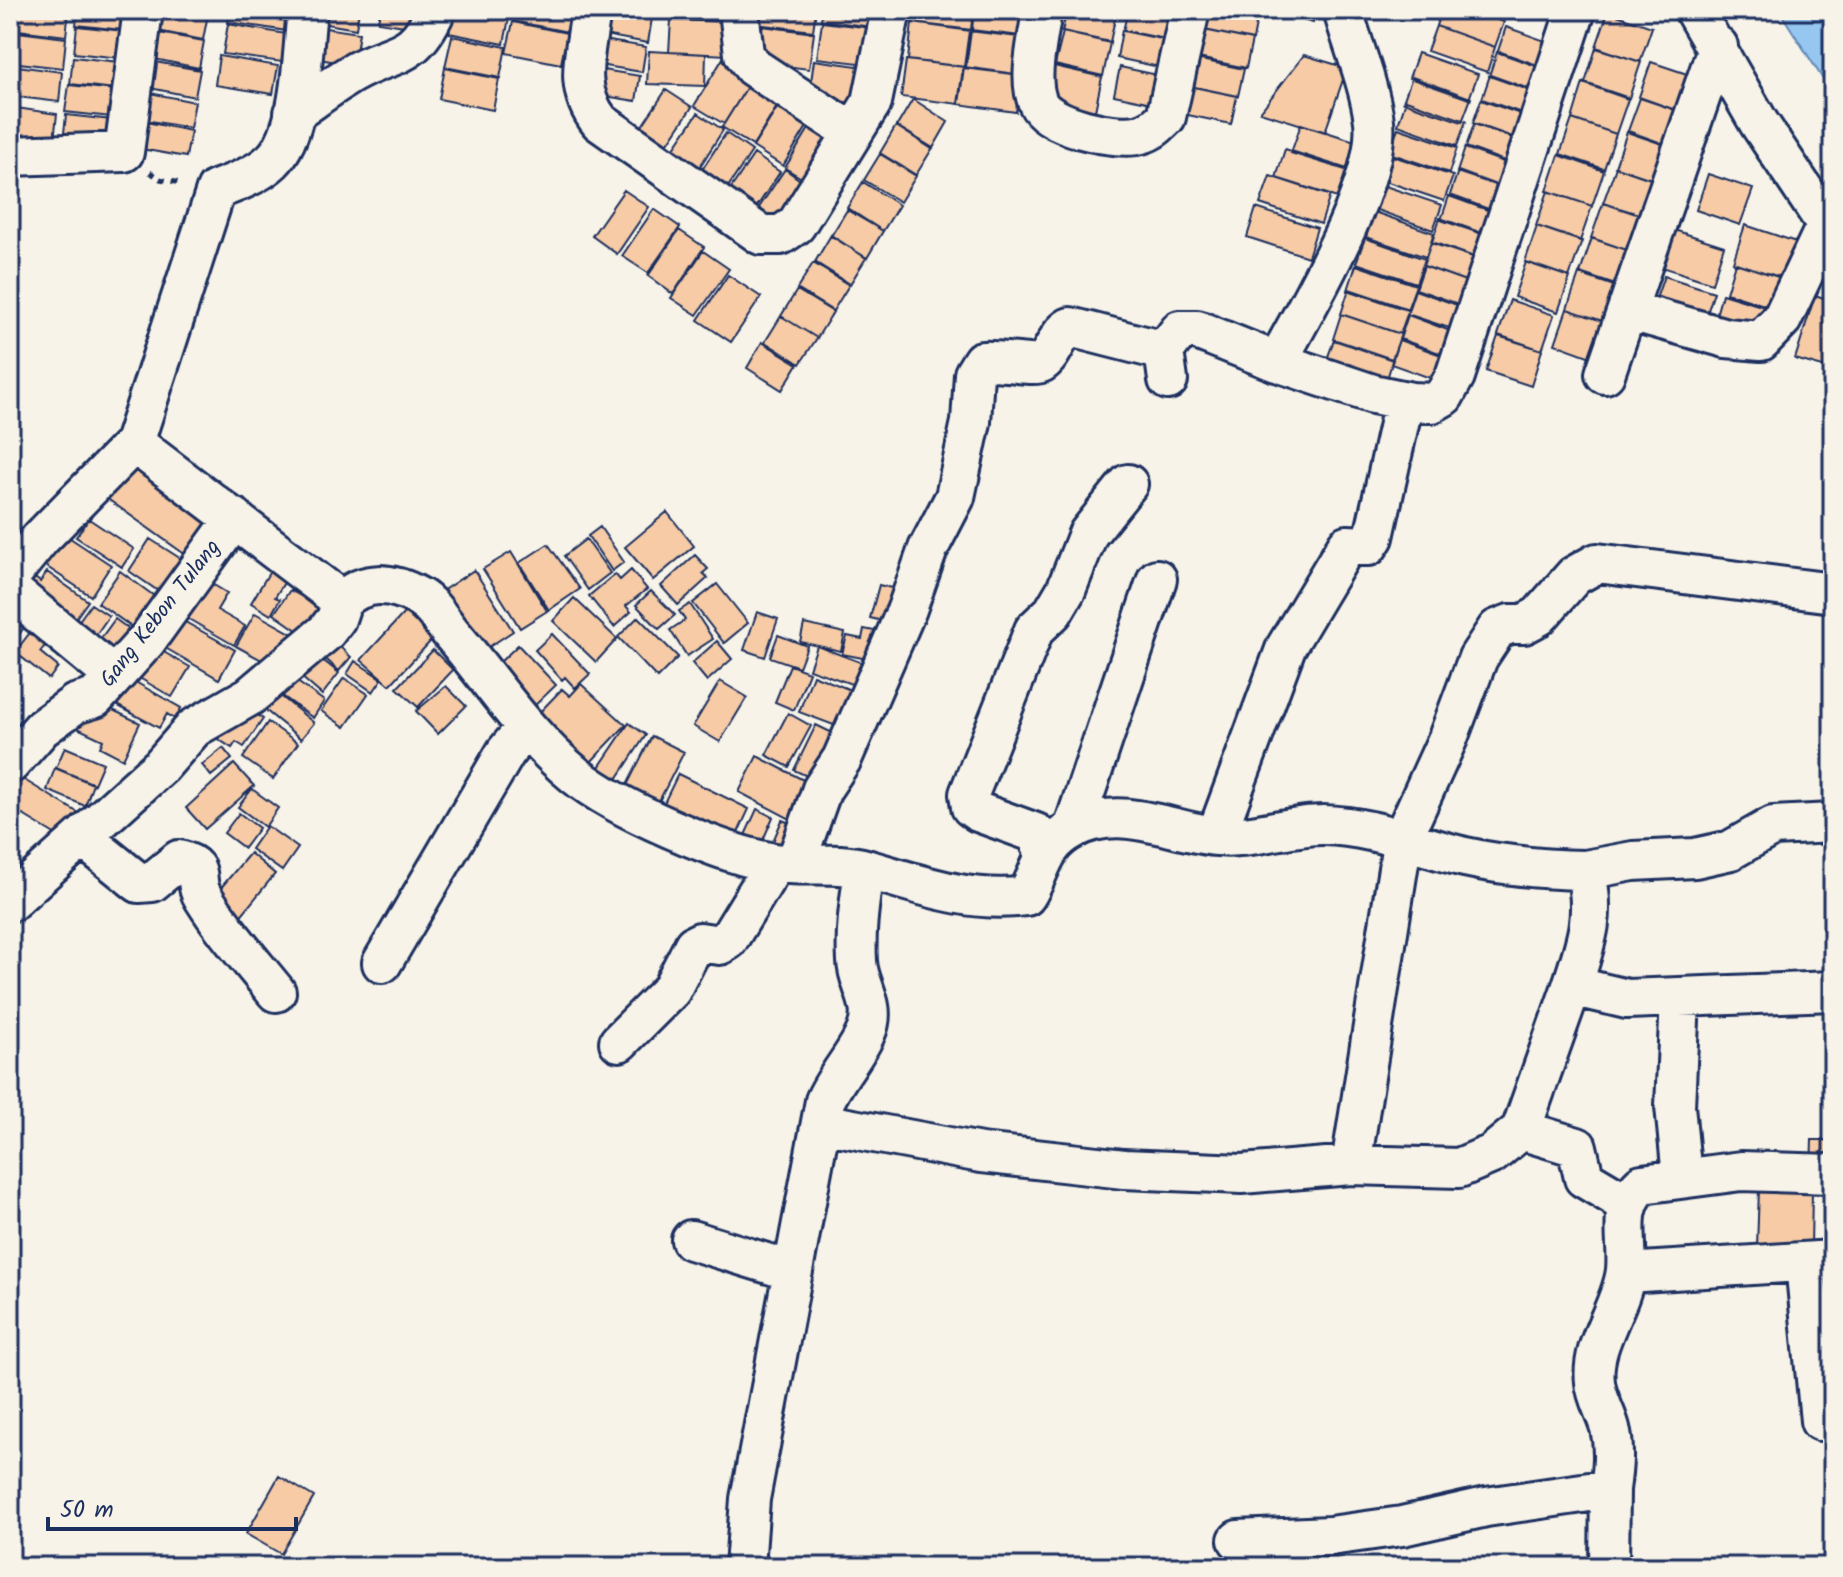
<svg xmlns="http://www.w3.org/2000/svg" width="1843" height="1577" font-family="Kalam,sans-serif">
<style>
.water{fill:#95c7f1;stroke:#648ab6;stroke-width:2}
.building{fill:#f6cba5;stroke:#1b2f5e;stroke-width:2}
.lines{fill:none;stroke-linecap:round;stroke-linejoin:round}
.minor-casing{stroke:#1b2f5e;stroke-width:44}
.path{stroke:#1b2f5e;stroke-width:5;stroke-dasharray:6 6;stroke-linecap:butt}
.minor{stroke:#f7f3e8;stroke-width:38}
.labels{text-anchor:middle;dominant-baseline:central;stroke-width:7;stroke-linejoin:round;paint-order:stroke}
.street-label{font-size:22px;fill:#1b2f5e;stroke:#f7f3e8}
</style>
<rect width="100%" height="100%" fill="#f7f3e8"/>
<filter id="ink" filterUnits="userSpaceOnUse"><feTurbulence type="fractalNoise" baseFrequency=".0125" numOctaves="2"/><feDisplacementMap in="SourceGraphic" scale="16" xChannelSelector="R" yChannelSelector="G"/><feConvolveMatrix kernelMatrix="1 2 1 2 8 2 1 2 1" color-interpolation-filters="sRGB"/></filter>
<g filter="url(#ink)">
<path class="water" d="M1779 10H1833V95Z"/>
<path class="building" d="M10 10H69L66 36 10 29Z
M78 10H134L132 31 76 25Z
M162 10 208 14 203 40 158 31Z
M230 10H290L287 31 228 22Z
M310 10H359L356 29 309 21Z
M380 10H428L425 29 378 22Z
M454 10 510 13 504 44 449 33Z
M515 10H572L568 32 513 21Z
M608 10 652 18 648 43 604 35Z
M672 10H730L729 22 671 18Z
M757 10H816L813 31 755 24Z
M822 10H882L879 28 821 20Z
M915 10H974L972 30 913 23Z
M973 10H1033L1029 37 971 30Z
M1067 10 1116 14 1110 42 1062 32Z
M1128 10 1177 13 1171 41 1123 31Z
M1209 10 1258 13 1253 40 1205 30Z
M1266 10H1316L1313 23Z
M1441 10H1469L1504 22 1495 47 1436 26Z
M1608 12 1652 27 1640 62 1596 47Z
M671 20 728 22 727 55 669 52Z
M513 22 567 33 561 64 506 53Z
M822 22 880 29 875 65 817 58Z
M912 23 971 31 966 67 908 60Z
M228 24 286 34 282 62 223 54Z
M755 25 814 33 809 69 751 62Z
M77 26 133 32 130 59 74 53Z
M312 26 359 33 354 65 307 57Z
M1436 26 1495 47 1487 72 1427 51Z
M1506 27 1551 43 1543 67 1498 51Z
M1122 30 1170 40 1164 68 1117 58Z
M1204 30 1252 40 1246 68 1198 58Z
M10 31 66 38 63 68 10 62Z
M969 31 1027 38 1023 75 964 67Z
M1063 32 1110 43 1103 76 1055 65Z
M159 33 204 41 199 68 154 59Z
M452 36 506 47 500 78 445 67Z
M603 40 646 47 642 72 599 65Z
M1596 48 1641 62 1629 98 1585 83Z
M649 51 706 54 705 86 647 84Z
M1497 52 1542 68 1534 92 1489 76Z
M1418 53 1478 74 1469 99 1409 78Z
M725 55 755 74 724 124 694 106Z
M1304 55 1347 68 1325 132 1260 112Z
M219 56 278 66 273 94 215 85Z
M73 57 128 63 125 90 70 84Z
M1196 59 1244 69 1238 96 1190 86Z
M814 60 872 68 867 105 809 97Z
M906 60 964 67 959 104 901 97Z
M155 62 200 70 195 97 150 88Z
M1651 62 1696 77 1684 113 1639 97Z
M10 65 62 72 59 102 10 96Z
M1054 66 1102 77 1095 111 1047 100Z
M1120 67 1167 77 1161 105 1114 95Z
M445 68 499 79 493 110 439 99Z
M963 68 1021 75 1016 112 958 104Z
M597 69 640 76 636 101 592 94Z
M1490 75 1535 91 1527 115 1482 99Z
M753 77 784 95 753 146 722 127Z
M1412 77 1471 98 1462 122 1403 102Z
M1583 83 1628 99 1616 134 1572 119Z
M69 85 124 91 121 118 65 112Z
M1189 86 1237 96 1231 124 1183 114Z
M666 90 692 107 658 158 632 141Z
M150 93 195 102 190 128 145 120Z
M784 97 814 115 783 166 753 147Z
M1640 98 1684 113 1673 147 1628 131Z
M913 99 948 122 933 148 897 126Z
M1406 100 1466 121 1457 146 1398 125Z
M1481 100 1526 116 1518 139 1473 123Z
M10 107 57 114 54 140 10 137Z
M698 113 723 130 690 182 663 164Z
M66 115 121 121 118 148 63 142Z
M816 117 846 136 815 186 785 168Z
M1572 119 1616 134 1604 169 1560 154Z
M146 122 191 131 186 157 141 149Z
M1301 124 1361 143 1352 172 1291 153Z
M1474 124 1518 140 1510 163 1466 147Z
M896 126 932 149 916 175 880 153Z
M1398 128 1457 148 1449 173 1389 153Z
M1627 132 1671 147 1659 182 1615 167Z
M726 133 752 151 718 202 692 185Z
M1465 148 1509 164 1501 187 1457 172Z
M1285 149 1347 169 1337 198 1276 178Z
M754 154 780 172 746 223 719 206Z
M880 154 916 176 900 202 864 180Z
M1559 155 1604 171 1592 206 1547 191Z
M1393 156 1453 176 1444 201 1385 181Z
M1616 167 1660 182 1648 218 1603 203Z
M785 169 807 185 774 234 752 218Z
M1458 171 1502 187 1494 211 1450 195Z
M1708 174 1753 189 1740 225 1696 210Z
M1270 176 1330 195 1321 224 1260 204Z
M863 182 899 205 883 231 847 208Z
M1382 185 1442 205 1433 230 1374 209Z
M624 190 649 207 617 254 592 236Z
M1548 191 1592 206 1580 241 1536 226Z
M1449 196 1493 212 1485 235 1441 220Z
M1603 203 1648 217 1636 253 1591 238Z
M1256 208 1317 228 1308 257 1247 237Z
M654 209 680 227 648 273 622 256Z
M847 210 883 231 867 258 831 236Z
M1374 212 1434 233 1426 257 1366 237Z
M1440 218 1485 234 1477 258 1432 242Z
M1745 225 1796 242 1784 279 1733 262Z
M1537 226 1582 241 1569 277 1525 262Z
M679 230 704 247 673 294 648 276Z
M1674 230 1724 246 1712 283 1662 267Z
M831 235 866 258 850 284 815 262Z
M1365 238 1425 259 1416 283 1356 263Z
M1592 238 1636 253 1624 288 1580 273Z
M1431 243 1476 258 1468 282 1423 266Z
M703 251 729 269 697 315 671 298Z
M1526 262 1570 277 1558 312 1514 297Z
M813 263 849 285 833 311 797 289Z
M1735 263 1786 279 1777 309 1726 293Z
M1356 265 1416 285 1407 310 1348 290Z
M1424 266 1469 282 1461 305 1416 289Z
M1579 274 1623 289 1611 324 1567 309Z
M728 275 761 297 731 342 698 320Z
M1664 276 1714 292 1702 329 1651 313Z
M1349 289 1409 309 1400 334 1341 314Z
M797 290 833 312 817 338 781 316Z
M1415 290 1460 306 1452 329 1407 314Z
M1722 294 1768 308 1759 340 1713 326Z
M1815 295 1833 301V370L1795 359Z
M1510 300 1554 315 1542 350 1498 335Z
M1567 309 1611 324 1599 360 1555 344Z
M1341 314 1401 334 1392 359 1333 339Z
M1408 315 1453 332 1445 355 1400 339Z
M781 316 817 338 800 364 765 342Z
M1498 336 1542 350 1531 386 1486 371Z
M1334 340 1393 360 1385 385 1325 365Z
M1399 340 1444 356 1436 380 1391 364Z
M762 342 798 364 782 390 747 368Z
M129 456 224 525 197 563 102 495Z
M667 512 694 546 653 580 625 547Z
M89 519 134 549 122 567 76 537Z
M600 527 624 562 612 571 588 536Z
M64 534 111 565 91 596 44 565Z
M150 539 189 564 167 597 129 571Z
M586 539 610 573 588 590 564 556Z
M548 544 580 589 549 610 519 563Z
M511 552 547 611 520 628 483 569Z
M695 555 708 569 703 573 708 578 678 605 661 586Z
M273 566 289 575 275 597 280 599 271 615 251 603Z
M474 570 513 631 481 652 442 591Z
M631 570 647 589 626 606 631 612 614 627 589 596 615 574 620 580Z
M120 571 165 604 143 635 98 603Z
M47 572 88 601 68 629 25 593 35 578 40 582Z
M199 576 227 593 217 610 245 626 234 645 178 613Z
M717 584 748 623 724 643 693 603Z
M879 585 904 591 895 624 870 618Z
M290 590 331 612 311 640 274 614Z
M651 591 675 615 659 629 636 605Z
M574 598 617 639 596 662 553 621Z
M10 599 33 615 10 647Z
M91 604 109 616 86 649 68 636Z
M690 604 713 639 687 656 670 630 685 620 679 611Z
M405 612 415 622 423 615 440 631 390 685 361 660Z
M757 612 778 619 765 657 744 650Z
M255 613 296 636 278 669 236 646Z
M638 617 678 657 657 678 618 637Z
M178 618 235 650 219 679 162 646Z
M115 619 138 636 113 670 90 653Z
M39 621 55 633 40 652 58 667 49 679 15 652Z
M804 624 845 633 841 651 800 642Z
M864 629 889 634 883 662 842 654 847 636 862 639Z
M552 634 590 674 575 688 565 677 562 680 535 650Z
M778 635 807 646 799 667 770 657Z
M329 637 351 657 339 671 317 651Z
M717 641 732 659 707 681 692 663Z
M518 645 556 685 527 713 498 664Z
M153 646 190 667 172 697 136 676Z
M817 646 868 665 860 687 809 669Z
M310 650 339 673 322 695 293 670Z
M433 650 453 670 418 707 397 688Z
M355 661 382 679 373 692 347 674Z
M790 665 809 672 794 710 775 702Z
M123 675 181 708 175 719 167 714 159 728 109 701Z
M813 675 861 694 847 730 799 712Z
M289 676 324 701 313 718 277 692Z
M344 678 368 694 345 727 321 711Z
M720 681 747 697 720 742 693 726Z
M581 684 626 725 587 766 535 717 562 689 570 696Z
M446 686 466 706 438 734 416 711Z
M272 689 314 723 301 739 259 705Z
M96 702 140 723 123 759 100 747 103 740 69 724Z
M250 710 263 719 244 747 236 742 232 748 209 733Z
M788 713 811 726 789 767 766 755Z
M268 722 298 743 273 779 243 758Z
M629 723 646 735 611 788 593 776Z
M816 725 843 738 822 783 794 770Z
M652 736 684 752 655 809 623 793Z
M65 747 103 763 94 784 56 768Z
M223 748 232 759 211 776 202 765Z
M757 756 815 786 796 822 739 792Z
M234 764 254 786 205 829 186 808Z
M55 768 93 784 85 806 47 790Z
M11 772 87 818 71 844 10 807Z
M678 774 749 809 732 846 660 811Z
M252 789 278 808 265 827 238 807Z
M757 809 773 817 757 854 740 846Z
M239 813 259 828 244 848 224 833Z
M782 820 800 827 787 861 771 846Z
M267 826 298 848 282 871 251 849Z
M250 853 275 874 239 918 214 896Z
M1812 1140H1833V1170L1811 1169Z
M1759 1189 1812 1190 1811 1248 1757 1247Z
M279 1476 314 1497 281 1554 246 1534Z"/>
<g class="lines">
<g class="minor-casing">
<path id="minor" d="M591 10C586 52 572 87 600 122L761 235H781L796 225 872 102 891 10
M739 10 744 54 753 67 853 133
M1042 10C1039 36 1027 78 1038 103 1048 126 1118 141 1141 134 1152 131 1158 125 1166 117L1190 10
M1694 10 1759 123 1833 234
M294 113C313 100 331 86 351 74 394 49 412 63 436 10
M10 156 124 152 143 10
M1627 310 1726 338 1761 341 1782 319 1827 224
M1277 362C1307 306 1381 183 1374 121 1369 83 1353 47 1343 10
M1605 374 1718 46
M1168 380 1164 351 1180 330H1197L1277 362 1373 394 1412 402 1432 403 1444 396 1455 376 1576 10
M10 576 40 539 134 443
M10 590 114 676
M342 601C365 579 392 582 419 597 432 604 442 622 451 633 492 681 526 735 575 775 615 808 723 855 775 863 804 867 837 861 866 869 919 884 970 904 1026 896 1043 869 1041 846 1073 829 1120 804 1166 830 1215 836 1251 840 1287 825 1323 825 1373 826 1418 846 1465 857 1505 866 1544 869 1585 870 1597 914 1586 943 1572 986L1627 999 1833 991
M10 764 42 728 75 704 95 698 147 640 235 518
M1073 829 1157 579
M1216 836 1286 647 1347 545 1368 546 1374 537 1404 401
M83 838 139 883 152 882 179 860C208 867 191 878 203 897 224 931 251 961 276 992
M1044 852 1036 833 978 812 971 807 969 794 1034 630 1053 612 1066 590 1088 534 1128 484
M796 862 822 789 842 759 907 609 928 549 955 497 971 422 974 374 982 361C996 359 1034 367 1041 363 1054 355 1056 335 1070 327L1164 351
M1585 870 1633 861 1695 858 1731 850 1773 826 1833 823
M10 902 161 766 194 728 250 696 326 632 336 619 342 601 134 443 216 190C235 183 257 175 272 161 303 131 302 51 307 10
M382 963 506 752 526 728
M1680 999 1675 1106 1682 1177
M619 1042 671 990 694 945 700 942 720 945 728 940 775 863
M821 1123 981 1153 1124 1169 1242 1174 1351 1165 1459 1168 1492 1154 1521 1130 1572 986
M1521 1130 1577 1147 1584 1178 1616 1197 1625 1208
M1351 1165 1403 837 1448 738 1478 658 1497 629 1510 624H1524L1539 616 1574 576 1597 563 1833 593
M691 1240 792 1271
M1805 1263 1820 1421
M1626 1273 1833 1260
M1610 1489C1613 1468 1615 1448 1610 1428 1606 1413 1596 1397 1595 1382 1590 1343 1622 1307 1626 1270 1629 1239 1616 1208 1642 1184L1741 1171 1833 1174
M1238 1540 1330 1536 1402 1526 1486 1507 1610 1489 1609 1567
M745 1567 750 1499 825 1101C836 1076 857 1054 866 1032 878 1005 858 986 857 961 855 929 860 900 864 869"/>
</g>
<path class="path" d="M150 172 160 179 181 183"/>
<use href="#minor" class="minor"/>
</g>
</g>
<g class="labels">
<g class="street-label">
<text transform="translate(161 614) rotate(-52)">Gang Kebon Tulang</text>
</g>
</g>
<rect width="1843" height="1577" fill="none" stroke="#f7f3e8" stroke-width="40"/>
<rect x="20" y="20" width="1803" height="1537" fill="none" stroke="#1b2f5e" stroke-width="3" filter="url(#ink)"/>
<path d="M48 1517v12h248v-12" fill="none" stroke="#1b2f5e" stroke-width="4"/>
<text x="60" y="1517" font-size="24" fill="#1b2f5e" stroke="#f7f3e8" stroke-width="6" paint-order="stroke">50 m</text>
</svg>
